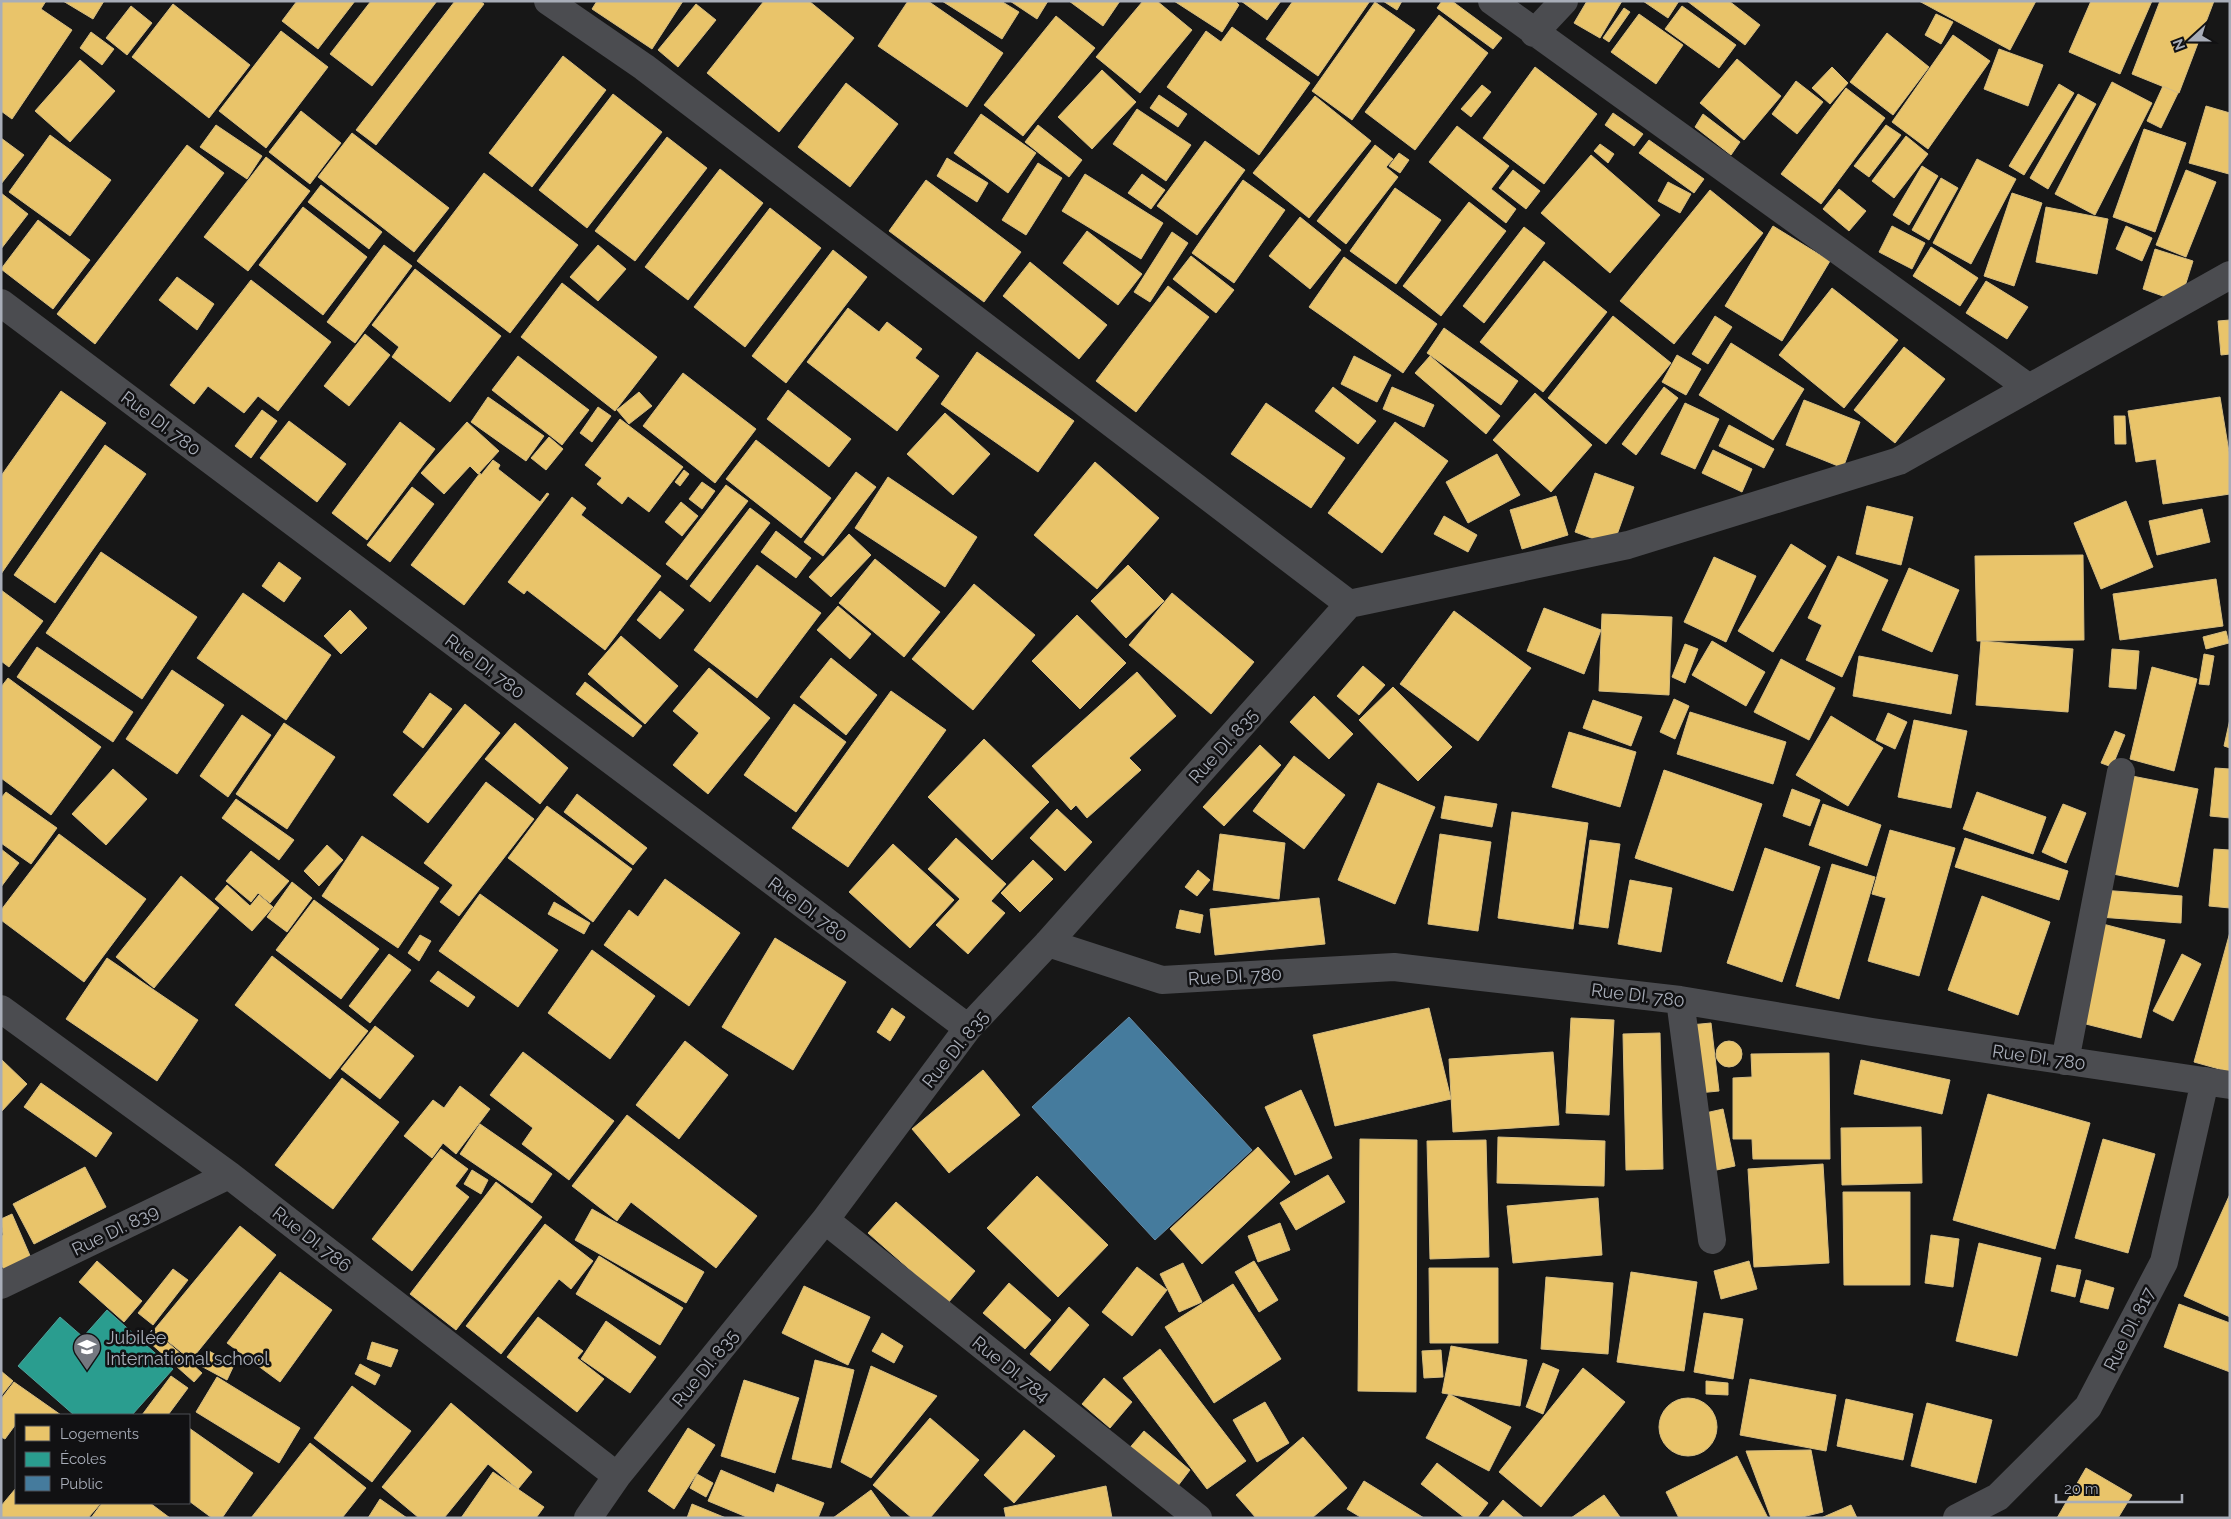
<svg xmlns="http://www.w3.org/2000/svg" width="2231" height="1519" font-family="Raleway,sans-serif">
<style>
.homes{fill:#e9c46a;stroke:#d6bd81}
.schools{fill:#2a9d8f;stroke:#50a29b}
.public{fill:#457b9d;stroke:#638aa5}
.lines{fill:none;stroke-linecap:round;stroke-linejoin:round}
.minor{stroke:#4b4c50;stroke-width:28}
.labels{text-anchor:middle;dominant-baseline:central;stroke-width:5;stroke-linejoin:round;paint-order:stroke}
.street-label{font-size:18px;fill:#a8adb8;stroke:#111113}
.poi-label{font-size:18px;fill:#a8adb8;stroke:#111113;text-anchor:start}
</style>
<rect width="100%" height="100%" fill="#171717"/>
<path class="homes" d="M1 1H46L41 9 72 30 12 119 1 111Z
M63 1H104L93 19Z
M297 1H355L318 49 282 21Z
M371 1H437L372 86 330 54Z
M455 1H480L484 4 376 145 356 130Z
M597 1H683L652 49 592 9Z
M764 1H809L854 38 779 132 707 73Z
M908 1H928L1003 53 967 107 878 46Z
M942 1H1001L1019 12 1002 39Z
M1010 1H1048L1037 19Z
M1069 1H1120L1103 26Z
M1143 1H1157L1192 30 1140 93 1096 57Z
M1174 1H1235L1239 5 1222 32Z
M1241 1H1281L1267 20Z
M1293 1H1370L1318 76 1266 39Z
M1383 1H1402L1397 10Z
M1442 1H1452L1502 38 1493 49 1437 8Z
M1587 1H1622L1600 38 1574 23Z
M1643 1H1679L1668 18Z
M1687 1H1729L1760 25 1745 45Z
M1919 1H2036L2010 50Z
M2091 1H2152L2120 74 2069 52Z
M2160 1H2214L2179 93 2132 74Z
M1375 2 1415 30 1352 120 1312 91Z
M173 4 250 65 209 118 132 57Z
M696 4 716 20 678 67 658 50Z
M131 6 152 23 127 55 106 38Z
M1682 6 1736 45 1719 68 1665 29Z
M1624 8 1630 12 1609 42 1603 38Z
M1639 14 1683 45 1656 84 1611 52Z
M1936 14 1953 22 1941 44 1925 35Z
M1439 15 1488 53 1415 150 1365 112Z
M1056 16 1095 48 1023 136 984 105Z
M1232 27 1310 83 1259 155 1167 87 1206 31 1221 42Z
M281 31 328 67 266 148 219 111Z
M91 32 114 49 102 65 80 48Z
M1887 33 1929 67 1893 115 1850 82Z
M1953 35 1990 61 1928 149 1892 122Z
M1999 49 2043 65 2028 106 1984 89Z
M563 56 606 90 532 187 489 153Z
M1737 59 1781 96 1744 140 1700 103Z
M80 60 115 91 70 142 35 111Z
M1535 67 1597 114 1544 184 1483 138Z
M1832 67 1848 83 1830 104 1812 88Z
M1102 70 1136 102 1092 149 1058 117Z
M1796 81 1823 102 1797 134 1772 114Z
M2112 82 2152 103 2095 215 2055 194Z
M846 83 898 124 850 187 798 147Z
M2059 84 2074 93 2024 175 2009 166Z
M1482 85 1491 92 1471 117 1461 109Z
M2163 86 2178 93 2161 128 2147 121Z
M1846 88 1885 118 1821 204 1781 174Z
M613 94 662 132 587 228 539 190Z
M2078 94 2096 104 2048 189 2030 178Z
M1159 95 1187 114 1178 127 1150 108Z
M1315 96 1371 141 1309 218 1253 173Z
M2206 106 2230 113 2229 174 2189 163Z
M1137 109 1191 145 1166 181 1113 144Z
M301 111 341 143 310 184 269 152Z
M1613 113 1643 134 1634 146 1605 125Z
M981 114 1036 153 1008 193 954 153Z
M1703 114 1740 142 1731 155 1695 127Z
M216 125 262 156 247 179 200 147Z
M1038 125 1082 160 1069 177 1025 142Z
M1886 125 1901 135 1869 177 1854 166Z
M1457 126 1509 166 1491 189 1516 209 1506 223 1429 162Z
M2144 129 2186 143 2155 232 2113 217Z
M352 133 449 208 414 252 318 177Z
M50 135 111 180 70 236 9 192Z
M1906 136 1928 154 1894 198 1872 181Z
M667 137 707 168 635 261 595 231Z
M1 138 24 155 1 184Z
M1649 140 1704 179 1694 193 1639 153Z
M1205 141 1245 170 1197 235 1157 206Z
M1600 144 1614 154 1608 163 1594 151Z
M187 145 224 173 95 344 57 314Z
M1375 145 1393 159 1386 167 1398 177 1346 244 1317 221Z
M1399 153 1409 160 1400 173 1389 166Z
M1591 155 1660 215 1610 273 1541 213Z
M266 157 310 191 248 271 204 237Z
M947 158 988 183 977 202 937 176Z
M1977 159 2016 179 1971 264 1933 243Z
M1038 163 1062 178 1026 235 1002 220Z
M1922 166 1938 176 1909 225 1893 215Z
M720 169 763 203 688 300 645 267Z
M1513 170 1540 191 1526 209 1499 188Z
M2186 170 2216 182 2186 257 2156 245Z
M484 173 578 245 510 333 417 261Z
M1085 174 1163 223 1141 259 1062 211Z
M1142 174 1165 190 1151 209 1128 193Z
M1941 178 1958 188 1929 240 1912 230Z
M926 180 1021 252 984 302 889 231Z
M1243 180 1285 210 1234 283 1192 253Z
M1668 182 1691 194 1680 213 1658 201Z
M321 185 382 232 369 249 308 202Z
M1395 188 1441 220 1396 284 1350 251Z
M1839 189 1866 211 1849 231 1823 209Z
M1710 190 1763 233 1674 344 1620 301Z
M1 193 28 214 1 249Z
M2012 193 2042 203 2014 286 1984 276Z
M1469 202 1506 231 1441 316 1403 286Z
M303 207 367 257 323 315 259 265Z
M2046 207 2108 219 2097 274 2036 262Z
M770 208 821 248 745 347 694 307Z
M1300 217 1341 250 1310 289 1269 256Z
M38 220 90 260 53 309 1 269Z
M1773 226 1830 261 1782 341 1725 306Z
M1892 226 1925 243 1912 269 1879 252Z
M2126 226 2152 238 2142 261 2116 249Z
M1524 227 1545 243 1484 323 1463 306Z
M1087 231 1142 274 1118 305 1063 263Z
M1172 232 1188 243 1150 302 1134 292Z
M384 245 412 266 355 343 327 322Z
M598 245 626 269 598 301 570 277Z
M1931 247 1978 278 1960 306 1913 276Z
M2155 249 2193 261 2180 302 2143 289Z
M833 250 867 277 786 383 752 356Z
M1191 256 1234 290 1216 313 1173 279Z
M1344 257 1437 324 1403 373 1309 307Z
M1544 261 1607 312 1543 392 1480 342Z
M1030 262 1107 325 1079 359 1003 296Z
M415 269 501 336 450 402 392 357 399 347 372 325Z
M177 277 214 304 197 330 159 300Z
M251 280 331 342 278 411 258 396 244 413 208 386 194 404 170 385Z
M1986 281 2028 307 2007 339 1966 313Z
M562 283 657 357 615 411 521 337Z
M1168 286 1209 317 1136 412 1096 381Z
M1832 288 1898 340 1844 408 1779 355Z
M848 308 879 332 887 322 922 349 915 358 939 376 897 431 807 362Z
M1613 316 1671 363 1606 444 1548 398Z
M1715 316 1732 327 1708 364 1692 354Z
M2230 320V354L2221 355 2218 321Z
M1444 328 1518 381 1501 405 1427 353Z
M365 334 390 355 349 406 324 386Z
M1731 343 1804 389 1773 440 1699 395Z
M1904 347 1945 379 1895 443 1854 410Z
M977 352 1074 421 1038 472 941 404Z
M1677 355 1701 369 1686 395 1662 382Z
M518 356 589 410 562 445 492 390Z
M1354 356 1391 375 1377 402 1341 384Z
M1430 356 1500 416 1486 434 1415 373Z
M683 373 756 429 715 483 643 426Z
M1333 387 1376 421 1358 444 1315 411Z
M1392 387 1434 405 1424 427 1383 409Z
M1664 387 1678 398 1636 455 1622 444Z
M788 390 851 439 829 467 767 419Z
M61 391 106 423 1 574V476Z
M639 392 652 406 629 424 617 410Z
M1535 393 1592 445 1551 492 1493 440Z
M488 397 544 436 526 461 471 422Z
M2220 397 2230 458V494L2163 504 2156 459 2136 462 2128 411Z
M1804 400 1860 422 1843 468 1786 445Z
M1266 403 1345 458 1311 508 1231 454Z
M1685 403 1719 419 1695 469 1661 454Z
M598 407 611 416 592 442 580 433Z
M262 410 277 421 251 458 235 446Z
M945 413 990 454 953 495 907 454Z
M2114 416H2125L2126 444H2115Z
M620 419 683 467 649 512 628 496 622 504 597 484 602 478 585 465Z
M289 421 346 464 317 502 260 458Z
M400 422 435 449 367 540 332 513Z
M467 422 499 451 478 474 470 466 444 494 421 473Z
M1395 422 1448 461 1382 553 1328 513Z
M1729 425 1774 449 1764 468 1719 446Z
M549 437 563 449 546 470 531 458Z
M756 440 831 498 801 538 726 479Z
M105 445 146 474 55 603 14 575Z
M1713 450 1752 469 1742 492 1702 473Z
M1497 454 1520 495 1468 523 1446 482Z
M493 460 500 465 498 469 540 502 547 493 549 494 464 605 411 565 480 473 481 475Z
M1095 462 1159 518 1097 589 1034 535Z
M684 470 689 474 680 486 675 482Z
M856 472 876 487 823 556 804 542Z
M1595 473 1634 487 1613 546 1575 532Z
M888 477 977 537 945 587 855 528Z
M702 482 715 491 702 509 689 499Z
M726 485 748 501 687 580 666 564Z
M412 487 434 504 390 562 367 545Z
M1556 496 1568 535 1522 549 1510 510Z
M572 497 586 508 581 515 661 576 605 650 527 590 524 594 508 582Z
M2126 501 2153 567 2101 589 2074 523Z
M681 502 698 516 682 536 665 522Z
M1867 506 1913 517 1901 565 1856 554Z
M750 508 770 523 710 602 690 586Z
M2202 509 2210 542 2157 555 2149 521Z
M1444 516 1477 535 1468 552 1434 534Z
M776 531 811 558 796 578 761 552Z
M849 534 871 555 831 597 809 577Z
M1791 544 1826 566 1773 652 1738 631Z
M101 552 197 617 142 699 46 633Z
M2083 555 2084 640 1977 641 1975 556Z
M1838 556 1888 580 1842 677 1806 660 1822 625 1808 618Z
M1714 557 1756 576 1726 642 1684 622Z
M875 559 940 612 904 657 839 603Z
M279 562 301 578 284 602 262 586Z
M757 565 821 613 757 698 694 650Z
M1128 565 1164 601 1126 638 1091 601Z
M1909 568 1959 590 1932 652 1882 630Z
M2216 579 2223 626 2120 640 2113 594Z
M974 584 1035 635 973 710 912 659Z
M1 590 43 621 9 667 1 661Z
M660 591 684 610 660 639 637 620Z
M243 593 331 655 286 720 197 658Z
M1172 593 1254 662 1211 714 1129 645Z
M838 606 871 634 850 659 817 630Z
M1544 608 1601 630 1584 674 1527 651Z
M350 610 367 628 341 654 324 636Z
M1454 611 1531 668 1478 741 1400 684Z
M1602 614 1672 617 1669 695 1599 691Z
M1077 615 1126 663 1080 709 1032 661Z
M2226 631 2229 643 2206 649 2203 637Z
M621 636 678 686 645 724 588 674Z
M1712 641 1765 672 1746 706 1692 675Z
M1981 641 2073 649 2068 712 1976 705Z
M1685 644 1698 649 1685 683 1672 677Z
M37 647 133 712 113 742 17 677Z
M2112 649 2139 651 2136 689 2109 687Z
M2204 654 2214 656 2209 685 2199 684Z
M1859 656 1958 675 1951 714 1853 696Z
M831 658 877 695 846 735 800 697Z
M1781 659 1835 688 1809 740 1754 712Z
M1363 666 1385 685 1359 715 1337 696Z
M2152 667 2197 679 2174 771 2130 759Z
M709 668 770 718 708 794 673 765 699 733 673 711Z
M172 670 224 705 177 774 126 739Z
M1137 672 1176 716 1129 758 1141 770 1087 818 1076 805 1071 810 1032 766Z
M8 678 101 747 51 815 1 778V687Z
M585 682 642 726 633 737 576 694Z
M1393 687 1452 747 1418 781 1359 720Z
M891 691 946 730 848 867 792 828Z
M430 693 452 709 423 748 403 732Z
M1314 696 1353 734 1329 759 1290 722Z
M1674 699 1689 706 1675 739 1660 732Z
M1593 700 1642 717 1631 746 1583 728Z
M465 704 500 733 428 823 393 795Z
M794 704 846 742 796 812 744 775Z
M1690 712 1786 742 1773 784 1677 754Z
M1888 713 1907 722 1895 749 1876 740Z
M242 715 271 735 228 797 200 776Z
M1831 716 1883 748 1848 806 1796 775Z
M2230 719V748L2224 746Z
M1914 720 1967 731 1951 808 1898 797Z
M284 723 335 757 287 829 236 794Z
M515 723 568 768 540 804 485 759Z
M2115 731 2125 735 2112 767 2101 763Z
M1569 732 1636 752 1620 807 1552 787Z
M984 739 1049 802 992 860 928 797Z
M1260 745 1281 765 1224 826 1203 807Z
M1294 756 1345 795 1304 849 1253 811Z
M2215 768 2230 769V818L2210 816Z
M113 769 147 799 106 845 72 814Z
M1664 770 1762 804 1733 891 1635 858Z
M2127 775 2198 789 2178 887 2108 873Z
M486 782 534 819 459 916 440 902 453 885 424 863Z
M1378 783 1435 807 1395 904 1338 880Z
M1792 789 1820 800 1810 826 1783 816Z
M6 792 57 828 31 864 1 843V798Z
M1977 792 2046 817 2033 854 1963 829Z
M577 794 647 848 633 865 564 812Z
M1445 796 1497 804 1492 827 1441 818Z
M236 799 294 840 279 860 222 818Z
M1823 804 1881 825 1867 866 1809 845Z
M2063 804 2086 813 2066 863 2042 852Z
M547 806 632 869 593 922 508 858Z
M1057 809 1092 842 1065 871 1030 838Z
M1512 812 1588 823 1573 929 1498 918Z
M1890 830 1955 848 1919 976 1868 961 1886 898 1872 894Z
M59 834 146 899 84 982 1 920V910Z
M1220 834 1285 843 1279 899 1213 890Z
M1440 834 1491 842 1478 931 1428 924Z
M362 836 439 888 398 948 322 896Z
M956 838 1006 884 991 901 1005 913 968 954 936 925 960 899 928 869Z
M1965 838 2068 871 2059 900 1955 867Z
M1590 840 1620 844 1608 928 1579 924Z
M893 844 954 900 910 948 849 892Z
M327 845 343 860 319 886 304 871Z
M1765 848 1820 867 1782 982 1727 963Z
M1 849 19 863 1 887Z
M2214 849 2230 850V908L2209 906Z
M251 851 289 881 270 903 258 893 251 902 226 881Z
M1033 860 1053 879 1020 912 1001 893Z
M1832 864 1875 877 1839 999 1796 986Z
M1198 870 1210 880 1197 896 1185 887Z
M181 876 219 908 154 988 116 957Z
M665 879 740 933 689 1006 604 945 629 910 638 917Z
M1630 880 1672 888 1661 952 1618 944Z
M292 882 312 898 287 932 267 917Z
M227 885 250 906 259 895 273 907 252 931 215 899Z
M2101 890 2182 896 2181 923 2099 917Z
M480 894 558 950 518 1007 439 951Z
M1982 896 2050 922 2018 1015 1948 990Z
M1319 898 1325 944 1215 955 1210 909Z
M314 900 379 949 341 999 276 950Z
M554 902 590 923 584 934 548 914Z
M1180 910 1203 915 1200 933 1176 928Z
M2099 923 2165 940 2141 1038 2074 1021Z
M2230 932V1072L2194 1062Z
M420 935 431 941 419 961 408 953Z
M775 938 846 982 793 1070 722 1027Z
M592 950 655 996 610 1059 548 1013Z
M389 954 411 970 370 1023 349 1006Z
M2182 954 2201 964 2173 1021 2153 1011Z
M272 956 368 1031 330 1079 235 1005Z
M107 958 198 1020 157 1081 66 1019Z
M438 971 475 997 468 1007 430 981Z
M892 1008 905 1017 890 1041 877 1032Z
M1429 1008 1451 1099 1335 1126 1313 1035Z
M1571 1018 1614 1020 1609 1115 1566 1113Z
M1711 1023 1719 1091 1698 1093 1690 1025Z
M375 1026 414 1056 380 1099 341 1069Z
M1660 1033 1663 1169 1626 1170 1623 1034Z
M1716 1054a13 13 0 1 1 26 0a13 13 0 1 1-26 0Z
M685 1041 728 1075 679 1139 636 1105Z
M523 1052 614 1121 569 1180 522 1144 533 1128 490 1095Z
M1553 1052 1559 1125 1453 1132 1449 1059Z
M1829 1053 1830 1159H1753L1752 1139H1733V1078L1752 1077 1751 1054Z
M1 1059 27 1084 1 1112Z
M1861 1060 1950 1080 1942 1114 1854 1094Z
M983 1070 1020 1115 949 1173 912 1129Z
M342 1078 399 1122 333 1209 275 1165Z
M41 1083 112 1133 96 1157 24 1107Z
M460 1086 490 1109 456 1154 443 1143 432 1158 404 1136 433 1100 444 1108Z
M1301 1090 1332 1158 1295 1175 1265 1107Z
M1988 1094 2090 1123 2055 1249 1953 1220Z
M1723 1109 1735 1166 1712 1171 1701 1114Z
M627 1115 757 1216 716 1268 631 1202 617 1221 572 1186Z
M480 1124 552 1174 532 1203 460 1154Z
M1921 1127 1922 1183 1842 1185 1841 1128Z
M1498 1137 1605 1141 1604 1186 1497 1183Z
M1360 1139 1417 1140 1416 1392 1358 1391Z
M2103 1139 2155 1154 2128 1253 2075 1238Z
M1486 1140 1489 1257 1430 1259 1427 1141Z
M1258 1147 1290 1182 1202 1264 1170 1229Z
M441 1149 468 1169 455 1186 469 1197 412 1271 372 1239Z
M1823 1164 1829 1263 1754 1267 1748 1169Z
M85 1167 106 1207 34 1244 13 1204Z
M472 1170 488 1180 481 1194 464 1184Z
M1328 1175 1345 1202 1296 1230 1280 1203Z
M1037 1176 1108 1245 1058 1297 987 1228Z
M496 1182 542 1217 456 1330 410 1294Z
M1843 1192H1910V1285H1844Z
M2230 1194V1317L2184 1296Z
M1598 1198 1602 1255 1513 1263 1507 1206Z
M896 1202 975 1271 948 1303 868 1233Z
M592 1209 704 1272 686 1303 575 1240Z
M12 1214 31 1258 4 1270 1 1263V1236L3 1235 1 1219Z
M1280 1223 1290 1250 1258 1262 1248 1236Z
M545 1224 593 1261 571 1289 559 1279 501 1354 466 1326Z
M240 1226 276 1255 191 1360 154 1330Z
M1931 1235 1959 1239 1953 1287 1925 1283Z
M1979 1243 2041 1258 2017 1356 1956 1341Z
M599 1256 683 1308 660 1345 576 1294Z
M97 1261 142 1301 124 1322 79 1282Z
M1254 1261 1278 1300 1259 1312 1235 1272Z
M1749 1261 1757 1289 1721 1299 1714 1271Z
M1183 1263 1202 1302 1179 1312 1160 1274Z
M2057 1265 2081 1270 2075 1297 2051 1291Z
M1137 1267 1167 1290 1132 1336 1102 1312Z
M1429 1268H1498V1343H1430Z
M173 1269 188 1280 153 1325 138 1313Z
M280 1272 332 1310 280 1382 227 1343Z
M1631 1272 1697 1282 1684 1371 1617 1362Z
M1546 1277 1613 1283 1608 1354 1541 1349Z
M2086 1280 2114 1288 2108 1309 2080 1302Z
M1009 1283 1051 1320 1025 1349 983 1313Z
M1233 1284 1281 1359 1214 1403 1165 1327Z
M804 1286 870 1317 848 1365 782 1333Z
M2179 1304 2230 1323V1372L2164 1347Z
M1069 1307 1089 1325 1050 1371 1030 1354Z
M1704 1313 1743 1319 1733 1379 1694 1372Z
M538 1317 583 1351 577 1358 604 1379 577 1412 507 1357Z
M606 1321 656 1357 630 1393 581 1359Z
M156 1332 202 1373 194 1382 148 1341Z
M882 1333 903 1346 894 1363 872 1351Z
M372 1342 398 1350 391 1367 367 1359Z
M1451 1346 1527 1360 1520 1406 1442 1393Z
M1160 1349 1246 1461 1207 1489 1123 1378Z
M1441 1350 1443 1377 1424 1378 1422 1351Z
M209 1351 234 1365 227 1380 201 1366Z
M815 1360 854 1370 831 1468 792 1459Z
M1543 1363 1559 1370 1543 1414 1526 1407Z
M360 1364 380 1375 375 1385 355 1374Z
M871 1366 937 1396 871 1478 841 1462Z
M1583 1368 1625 1402 1541 1507 1499 1472Z
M1 1371 13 1381 1 1396Z
M171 1376 188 1388 168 1415H142Z
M217 1377 300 1428 279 1463 196 1412Z
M1104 1378 1132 1402 1110 1428 1082 1404Z
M1750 1379 1836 1395 1826 1451 1740 1435Z
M744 1380 799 1398 775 1473 721 1456Z
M1706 1381 1728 1383V1395L1706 1394Z
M14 1382 61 1415H16V1424L5 1439 1 1437V1399Z
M352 1386 411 1431 372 1482 314 1438Z
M1449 1394 1511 1427 1489 1471 1426 1438Z
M1659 1427a29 29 0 1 1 58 0a29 29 0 1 1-58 0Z
M1846 1399 1913 1414 1903 1460 1837 1446Z
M1265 1402 1289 1443 1257 1462 1233 1420Z
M451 1403 532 1472 518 1489 488 1464 444 1518H419L382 1487Z
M1927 1403 1992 1420 1976 1483 1911 1466Z
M930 1418 979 1460 930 1518H912L873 1485Z
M189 1428 253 1473 222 1518H212L189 1501Z
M688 1428 715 1445 674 1509 648 1491Z
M1024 1430 1055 1456 1014 1503 984 1475Z
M1144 1431 1190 1470 1174 1491 1127 1451Z
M1303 1437 1347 1488 1312 1518H1256L1236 1495Z
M310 1443 366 1488 342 1518H251Z
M1811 1450 1823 1512 1798 1518H1771L1746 1451Z
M1737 1456 1768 1518H1679L1666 1492Z
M1437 1463 1488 1503 1477 1518H1465L1421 1484Z
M2086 1468 2132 1495 2118 1518H2057Z
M721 1470 774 1493 777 1484 824 1503 818 1518H749L708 1501Z
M493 1472 544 1507 536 1518H461Z
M697 1474 713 1483 706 1497 690 1488Z
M1364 1481 1424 1518H1362L1347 1509Z
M1106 1486 1112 1518H1006L1004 1508Z
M16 1488V1503H101L88 1518H1V1506Z
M871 1490 891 1518H833Z
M1604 1495 1620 1517 1571 1518Z
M380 1499 407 1518H368Z
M1503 1500 1524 1518H1488Z
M102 1503H150L170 1518H91Z
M692 1504 726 1518H687Z
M1851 1505 1857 1518H1821Z"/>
<path class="schools" d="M107 1310 173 1369 132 1415H74L18 1366 60 1317 83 1337Z"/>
<path class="public" d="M1129 1017 1252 1150 1155 1240 1032 1107Z"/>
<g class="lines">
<path class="minor" d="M548 1 644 67 1349 604 1628 545 1899 461 2230 275
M1492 1 2029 388
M1534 33 1564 1
M1 303 968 1028
M1048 943 1162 980 1394 967 1680 1000 1872 1032 2230 1085
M1680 1000 1712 1240
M1 1009 229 1175 617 1476
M2065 1061 2121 772
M825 1220 1198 1518
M1 1285 229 1175
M588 1518 617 1476 825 1220 968 1028 1048 943 1349 604
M1957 1518 1998 1497 2088 1407 2164 1262 2205 1081"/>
</g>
<defs>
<g id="school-pin" transform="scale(1.4375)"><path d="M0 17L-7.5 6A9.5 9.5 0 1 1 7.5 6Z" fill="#757880" stroke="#111113"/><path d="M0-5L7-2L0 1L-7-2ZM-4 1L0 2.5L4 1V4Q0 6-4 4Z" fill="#fff"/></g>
</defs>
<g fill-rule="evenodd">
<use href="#school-pin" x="87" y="1347"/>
</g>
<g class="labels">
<g class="street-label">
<text transform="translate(161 423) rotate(37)">Rue DI. 780</text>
<text transform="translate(485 666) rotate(37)">Rue DI. 780</text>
<text transform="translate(1223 746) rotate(-48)">Rue DI. 835</text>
<text transform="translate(808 909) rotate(37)">Rue DI. 780</text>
<text transform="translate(1235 976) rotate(-3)">Rue DI. 780</text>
<text transform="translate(1638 995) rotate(7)">Rue DI. 780</text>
<text transform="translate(955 1049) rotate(-51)">Rue DI. 835</text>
<text transform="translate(2039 1057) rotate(8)">Rue DI. 780</text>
<text transform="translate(115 1230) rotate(-26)">Rue DI. 839</text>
<text transform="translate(312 1239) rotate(38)">Rue DI. 786</text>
<text transform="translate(2129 1329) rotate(-63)">Rue DI. 817</text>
<text transform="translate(705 1368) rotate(-51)">Rue DI. 835</text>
<text transform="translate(1011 1369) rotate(39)">Rue DI. 784</text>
</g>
<g class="poi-label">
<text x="106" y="1337">Jubilée<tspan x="106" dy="21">International school</tspan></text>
</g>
</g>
<rect width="2231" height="1519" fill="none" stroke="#a8adb8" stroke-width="5"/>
<rect x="15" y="1414" width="175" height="90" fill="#111113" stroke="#4d4f55"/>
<rect x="25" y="1426" width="25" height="15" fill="#e9c46a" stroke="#4d4f55"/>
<text x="60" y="1439" font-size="15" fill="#a8adb8">Logements</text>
<rect x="25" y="1452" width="25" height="15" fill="#2a9d8f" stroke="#4d4f55"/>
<text x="60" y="1464" font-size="15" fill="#a8adb8">Écoles</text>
<rect x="25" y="1476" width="25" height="15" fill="#457b9d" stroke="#4d4f55"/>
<text x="60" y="1489" font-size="15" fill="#a8adb8">Public</text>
<g transform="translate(2191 40) rotate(249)" stroke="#111113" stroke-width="4" paint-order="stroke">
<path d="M0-4L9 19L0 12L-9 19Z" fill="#a8adb8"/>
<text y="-8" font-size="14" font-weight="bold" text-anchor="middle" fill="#a8adb8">N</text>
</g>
<path d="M2056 1494v8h126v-8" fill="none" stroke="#a8adb8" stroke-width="2.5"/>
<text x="2064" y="1494" font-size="15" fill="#a8adb8" stroke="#111113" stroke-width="4" paint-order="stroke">20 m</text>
</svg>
